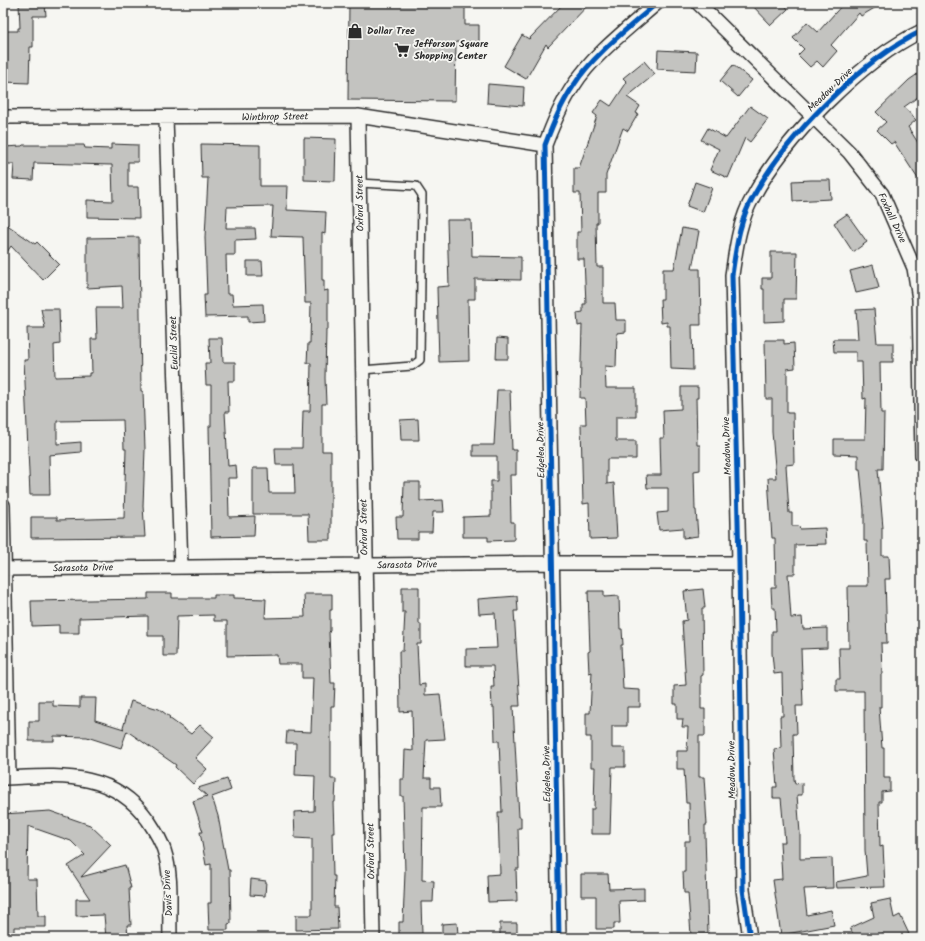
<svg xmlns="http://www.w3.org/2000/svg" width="925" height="941" font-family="Kalam,sans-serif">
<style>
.building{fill:#c3c3c0;stroke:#2b2b2b}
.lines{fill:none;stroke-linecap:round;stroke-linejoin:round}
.lane-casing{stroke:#2b2b2b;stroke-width:10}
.street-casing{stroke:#2b2b2b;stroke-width:16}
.lane{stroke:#f6f6f2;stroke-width:7}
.street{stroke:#f6f6f2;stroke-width:13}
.cycleway-casing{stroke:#f6f6f2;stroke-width:8}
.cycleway{stroke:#0057b8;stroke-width:5}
.labels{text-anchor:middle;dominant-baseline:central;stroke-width:3.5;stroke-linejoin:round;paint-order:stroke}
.poi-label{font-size:10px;font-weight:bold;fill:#2b2b2b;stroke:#f6f6f2;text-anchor:start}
.street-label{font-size:10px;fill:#2b2b2b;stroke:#f6f6f2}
</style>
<rect width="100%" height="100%" fill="#f6f6f2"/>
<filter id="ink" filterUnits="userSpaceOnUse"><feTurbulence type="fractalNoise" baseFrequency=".025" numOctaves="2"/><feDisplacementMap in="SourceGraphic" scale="8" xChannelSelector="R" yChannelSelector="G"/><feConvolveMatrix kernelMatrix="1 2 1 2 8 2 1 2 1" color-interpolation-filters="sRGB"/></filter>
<g filter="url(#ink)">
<path class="building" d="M19 3H45L46 16H33V47H30L29 83 3 82V31H18V28H20Z
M349 3H456V6H465V25H479V42H456L455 101 348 100Z
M564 3H590L548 47 546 44 526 79 504 66 522 35 529 39Z
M750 3H783L788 9 771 25Z
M844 3H883L861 16 859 13 831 45 837 51 823 67 817 61 810 67 798 55 804 49 793 38 807 22 818 32Z
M658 50 697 52 696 71 657 69Z
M644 61 655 74 627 97 640 106 636 113 638 114 628 131 623 128 606 175V193H598V223H596L597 267H603V303H615L616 320H626V332L617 333 616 367 605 366 606 388H636V417H616V441H636V459H607V484L614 483 617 538 590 539 589 503 583 504 581 424H586L585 398H580L582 325 578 326 577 313 583 312V304H586L584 259H577V232H581L580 193H574V168H579L597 116 593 113 602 100 611 106 627 82 623 78Z
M733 65 752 80 738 97 720 81Z
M922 71V94L904 107 916 120 908 127 922 149V185L894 142 891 144 877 130 886 122 876 112 909 80Z
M488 84 524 87 523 106 487 103Z
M750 106 768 119 750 142 745 138 728 178 710 170 719 149 701 140 708 128 726 138Z
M304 138 336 139 335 181 304 180Z
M111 144 138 145V162H128V187H138L139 218 87 217V200L113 201 112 165 34 163 33 180 13 179 14 164H3V147L22 146 23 145H84L85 148 111 149Z
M201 144 260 145V186H288L287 210 326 212 325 234 322 233V280H324V291L328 290V330H326L325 378 326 404H322V451H331V540H309L308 514H253V468H268L269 493H295L294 465H276L275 448H302L303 411H310L311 363H307L308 343H310L311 303H305L303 237 271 236 273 206 227 207 226 228H255L256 239 235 240V255H226L227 294H232L233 305 263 304 264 321 248 322V316L205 317 204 295H207L205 237 208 178H202Z
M811 180H830L831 199 793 201 792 181Z
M695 182 712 188 703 212 687 206Z
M847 214 867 242 853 252 834 223Z
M447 220H471L472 256 521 257V280L475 279V299H468L469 361 439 362 437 287 449 286Z
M3 222 35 244 37 242 59 264 43 280 11 246 3 258Z
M682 228 699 231 692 269H700L701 325H692L693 370 671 369 670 326H667V322L661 323 660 299H663V269H674Z
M139 237 141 391H143L145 449 143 506 145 537 31 538V517H57V520L124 518 126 449H124L123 420 57 421V444L81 442V452L49 455 50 495H30L24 360H28L27 328H45L41 309H59L60 344 54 345 55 377 89 376V373H92L91 339H97L96 308H123L122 286 87 288V238Z
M771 252H797L796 299H784V321L764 322V289H762V278H771Z
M247 261H262L263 276H247Z
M873 265 879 288 856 293 850 271Z
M874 309 877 343H893V362H880L881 413H884L883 469H878L883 528H882V556H889L890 579H885L887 643H881L882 674H881V707H879L882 748H884V778H890V791L882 792V802H879L880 847 883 846 885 887 837 888 836 882 867 876 865 850 864 691H836V679H840L839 648H849L848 586H868L867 541H864V510L860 469H858V455L834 454V439H865L866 398 863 399 862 362H856V352H834L833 339H858L856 310Z
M209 338H222L223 362H235V381H228L229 412H225L228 466 236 465 237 478H228L229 517 255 516 254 536 211 537 209 426H211V385H206L205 363H210Z
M497 338 508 339V359H496Z
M765 340H784V344L794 343 795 368 787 369V413H793L794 464 786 465 789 513H792V526H799L800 529 825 528 826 544 795 545V574H788L791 618 802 617 803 629 827 628V648L801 649 803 706H796L797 734H793L794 779 795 784 802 783V795H797L800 833V859L832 858 833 888 804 889 807 915 831 910 834 925 781 935 773 880 782 879 780 842H785L781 798H773V787H777L774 749 781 748 780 716H783L782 673 774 674 772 653V631H776L775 608H772L771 588H776L775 538H772L768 478H776L772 432V399H766Z
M681 387H698V398H696L697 445H700V470L694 471 695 510H696L698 536 683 538V528L659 530 657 513 668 512V488H647L646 475H661L660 438H664L663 410 681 409Z
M497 390H510L512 450H516V475H510L511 522H514V540L488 541V537H463V517L491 516V481H497V456H473V445H494Z
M418 419 419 440H401L400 420Z
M404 482H420V501L443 500 444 512H433L432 532H418V539H397L396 517H403Z
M402 587H419V624H421V644H417L419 685 425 684V695L440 694 445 739 426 740 424 778H431V787H440L441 807H423L422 880 434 881 433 902H421L422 934 399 935V922H403L405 872 403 796H401V779H404L405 750 413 751 412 711 400 712 399 651H403L405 612H402Z
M703 589 705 608H702L703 675 701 676V709H705V736H699V777H704L707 825H705V834L708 934 691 935 688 893H684L683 872H685V841H690L689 803H686L684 769H677V751H687L688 727H682L683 719H677V704H674V686L686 685 682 621 687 620 684 591Z
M588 591H604V597L619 596 620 629H622L623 645H621L623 689 640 690V707H627V726H612V748H625V767H612L610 834H591V809H594L595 767H591V737H586V713H590L592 672 589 673 588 652 590 651Z
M148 593H172V598H214V595H234V598L266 599 265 618 305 617 304 594H332V610H330V631L329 632 331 683H335L334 706H331V779H336L335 802H333L334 833H332L333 876H335L334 907H337L338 929 296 930V915H312V839L295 838 294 812 314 811 315 776 295 775 296 743H286L287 731 311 732 313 678H302V664H278L277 655 227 656V621H214V615L177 616 176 656H163V636H148V616L79 618V633H59V625L32 626 31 601 148 599Z
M517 596 518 611H514L520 706H513L519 817H521V828H518L519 869H516L517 901 488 902 487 875 500 874 498 812H502L499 741H495L494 707H492L491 687H494L493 666H466V649L497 648 495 613 479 614 478 599Z
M80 698H96L95 720 124 729 123 728 131 701 159 709 170 717 169 718 191 734 200 725 214 737 195 758 207 769 193 784 175 767 176 765 127 731 121 748 87 737 54 736V741H29V721H39V701H53V706L80 707Z
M227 779 231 790 212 797 218 816 228 870H230L231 923 228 924V930H209L208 903H211V864L206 865 200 832H203L193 801 207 796 198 788Z
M50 811 90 825 111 845 81 877 125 865 131 888H129L131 925H127L128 938H106L104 915 76 916V899H90L68 866 85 855 71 841 28 826 27 879H37L38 916H46V927H14V938H3V814Z
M581 874H608L609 889 644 888V900L619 901 620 923H614V929H596V896H581Z
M251 879 266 881 265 896 250 895Z
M890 899 894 918 900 915 909 934 900 938H885L883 933 873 938H855L850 928 874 917 871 903Z
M457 923 458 934H442V924Z
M500 923H517V938H500Z"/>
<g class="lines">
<g class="lane-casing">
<path id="lane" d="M359 183 416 186 422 195 420 360 412 366 362 370"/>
</g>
<g class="street-casing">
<path id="street" d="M698 3 849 152 882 194 914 268 919 299 922 456
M358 116 373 938
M3 117 358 116 545 145
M166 118 181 567
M3 505 9 777
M3 569 552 563H739
M3 778C58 776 112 769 148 820 154 829 161 840 164 850 173 877 169 909 170 938
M559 938 545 145C553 124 561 104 574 85 592 56 631 26 657 3
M750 938 743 890 739 563 732 275C736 249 739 221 753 197 784 139 862 59 922 31"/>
</g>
<use href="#lane" class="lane"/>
<use href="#street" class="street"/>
<g class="cycleway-casing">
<path id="cycleway" d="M559 938 545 145C553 124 561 104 574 85 592 56 631 26 657 3
M750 938 743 890 739 563 732 275C736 249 739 221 753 197 784 139 862 59 922 31"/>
</g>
<use href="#cycleway" class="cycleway"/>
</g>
</g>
<defs>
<g id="shop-bare" transform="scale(1.2)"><path d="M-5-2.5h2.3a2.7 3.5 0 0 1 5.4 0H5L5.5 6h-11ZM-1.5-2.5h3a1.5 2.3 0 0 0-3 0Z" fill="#2b2b2b" stroke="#f6f6f2" stroke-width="2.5" paint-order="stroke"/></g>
<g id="supermarket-bare" transform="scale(1.2)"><path d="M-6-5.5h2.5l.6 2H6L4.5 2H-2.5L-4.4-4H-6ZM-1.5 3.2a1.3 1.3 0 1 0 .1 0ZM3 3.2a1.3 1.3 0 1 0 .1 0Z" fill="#2b2b2b" stroke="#f6f6f2" stroke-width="2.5" paint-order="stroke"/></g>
</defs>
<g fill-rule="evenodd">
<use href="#shop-bare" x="355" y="31"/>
<use href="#supermarket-bare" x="402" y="50"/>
</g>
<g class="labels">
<g class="poi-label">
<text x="367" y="31">Dollar Tree</text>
<text x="414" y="44">Jefforson Square<tspan x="414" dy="12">Shopping Center</tspan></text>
</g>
<g class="street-label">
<text transform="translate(830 90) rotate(-44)">Meadow Drive</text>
<text transform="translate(275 117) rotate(-1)">Winthrop Street</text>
<text transform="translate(360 203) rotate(-91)">Oxford Street</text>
<text transform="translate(892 218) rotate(65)">Foxhall Drive</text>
<text transform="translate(174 343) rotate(-92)">Euclid Street</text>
<text transform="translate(727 446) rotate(-92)">Meadow Drive</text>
<text transform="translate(541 450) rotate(-91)">Edgelea Drive</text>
<text transform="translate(364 527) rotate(-91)">Oxford Street</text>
<text transform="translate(407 565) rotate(-1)">Sarasota Drive</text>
<text transform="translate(83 568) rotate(-1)">Sarasota Drive</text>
<text transform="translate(732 770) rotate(-91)">Meadow Drive</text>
<text transform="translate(547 774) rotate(-91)">Edgelea Drive</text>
<text transform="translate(371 851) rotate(-91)">Oxford Street</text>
<text transform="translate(168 893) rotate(-93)">Davis Drive</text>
</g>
</g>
<rect width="925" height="941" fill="none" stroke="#f6f6f2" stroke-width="16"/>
<rect x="8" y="8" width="909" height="925" fill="none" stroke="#2b2b2b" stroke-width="1.5" filter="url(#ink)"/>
</svg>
